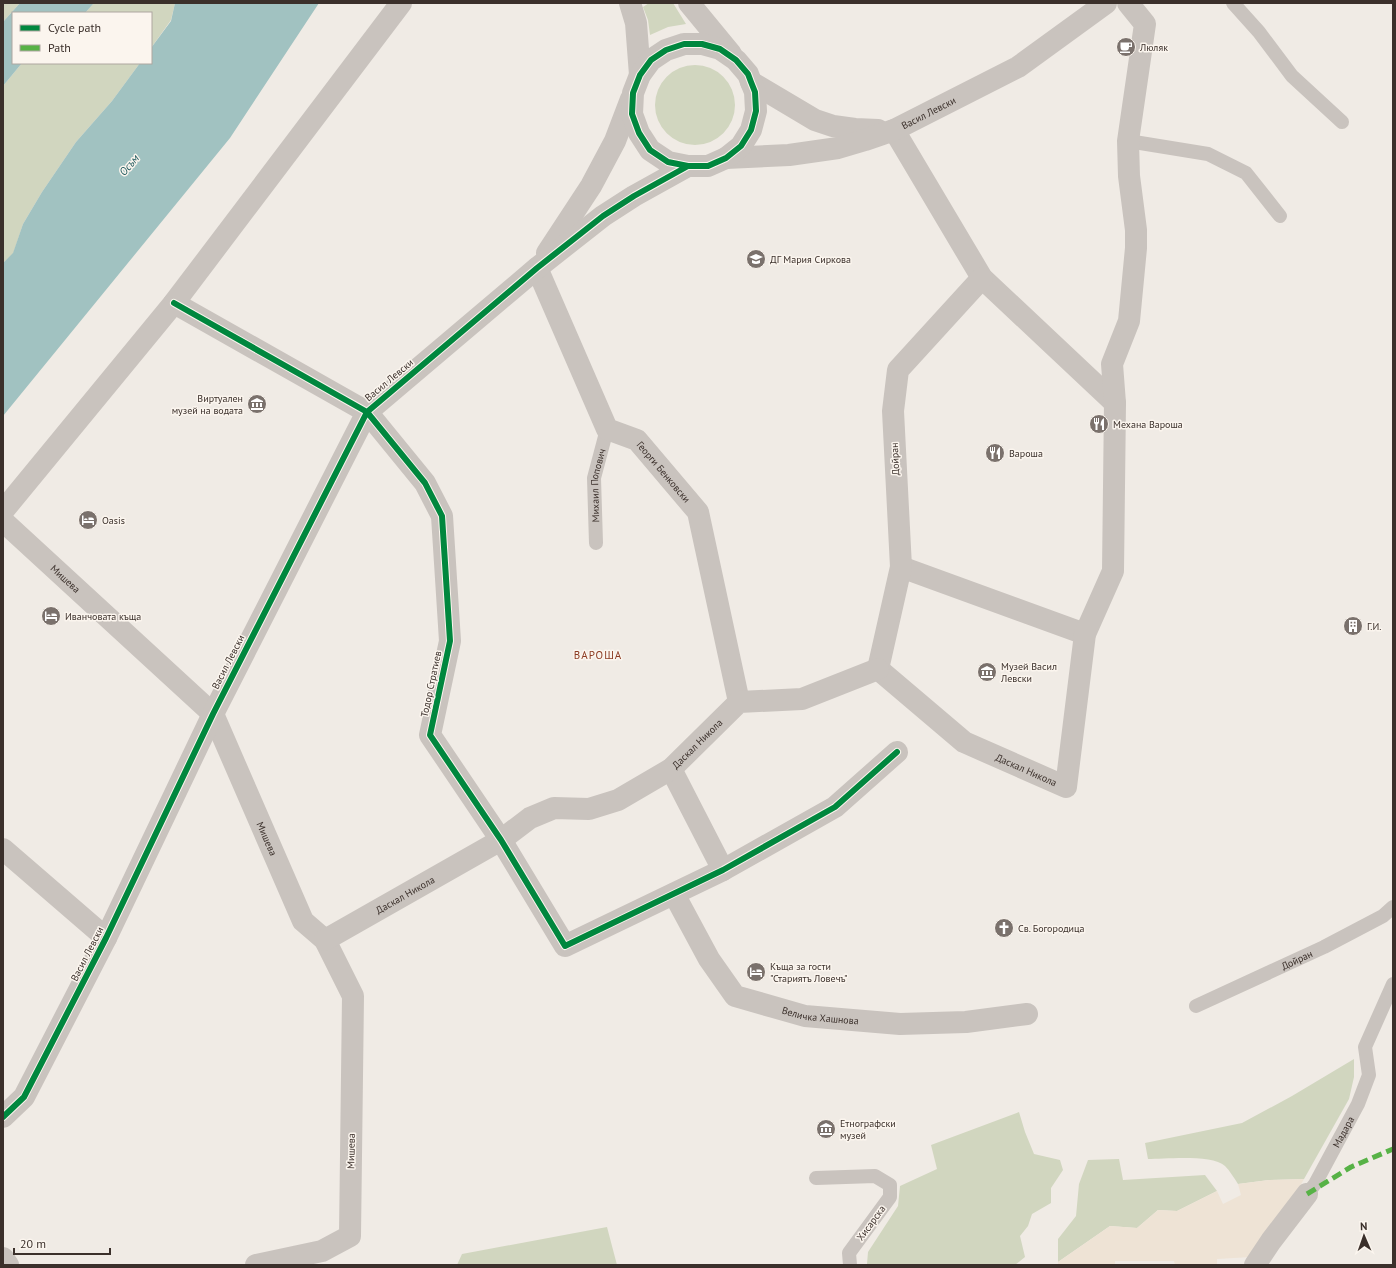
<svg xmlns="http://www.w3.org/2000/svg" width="1396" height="1268" font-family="'PT Sans',sans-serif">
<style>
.green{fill:#d1d6bf}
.plaza{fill:#eee3d5}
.water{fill:#a1c2c1}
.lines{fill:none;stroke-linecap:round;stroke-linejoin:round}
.lane{stroke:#c9c3be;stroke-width:14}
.street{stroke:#c9c3be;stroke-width:22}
.quiet{stroke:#57b246;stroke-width:5;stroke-dasharray:10 5;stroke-linecap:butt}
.cycleway-casing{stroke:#fbf5ee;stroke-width:8}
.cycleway{stroke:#00873e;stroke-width:6}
.labels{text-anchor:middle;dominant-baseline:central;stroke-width:3;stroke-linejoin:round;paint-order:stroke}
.poi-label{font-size:10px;fill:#3b302b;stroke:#fbf5ee;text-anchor:start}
.street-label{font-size:10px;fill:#3b302b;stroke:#fbf5ee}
.water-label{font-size:11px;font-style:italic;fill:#1f5a5e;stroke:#fbf5ee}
.neighbourhood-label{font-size:11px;letter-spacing:1px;fill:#8c3b22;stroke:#fbf5ee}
</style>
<rect width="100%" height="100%" fill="#f0ebe5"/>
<path class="green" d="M3 3H20L3 22Z
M94 3H175L171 20 151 48V13H85Z
M649 3H673L686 24 668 27 650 35 648 20 643 7Z
M22 63H140L112 101 76 142 42 192 23 224 13 254 3 263V86Z
M655 105a40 40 0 1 1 80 0a40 40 0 1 1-80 0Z
M1354 1059V1077L1349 1099 1304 1179 1269 1180 1238 1184C1234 1178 1230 1171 1225 1166 1212 1154 1165 1159 1148 1159L1145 1143 1242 1123 1292 1096Z
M1019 1112 1025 1132 1034 1154 1060 1160 1063 1170 1051 1188V1203L1032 1214 1028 1226 1020 1236 1025 1257 1015 1265H874L867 1264 868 1252 898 1206 900 1186 937 1169 931 1145Z
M1119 1159 1123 1180 1205 1175 1217 1191 1177 1211 1158 1210 1137 1228 1110 1226 1058 1262V1239L1076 1216 1079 1184 1088 1160Z
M607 1227 617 1265H457L462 1254Z"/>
<path class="plaza" d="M1304 1179 1292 1200 1251 1257 1217 1259V1265H1175L1174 1261H1115V1265H1058V1262L1110 1226 1137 1228 1158 1210 1177 1211 1217 1191 1223 1204 1241 1195 1238 1184 1269 1180Z"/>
<path class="water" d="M20 3H94L85 13H13V63H22L3 86V22Z
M175 3H319L230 138 3 416V263L13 253 23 224 42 192 76 142 112 101 140 63H151V48L171 21Z"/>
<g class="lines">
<g class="lane">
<path d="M1233 3 1259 32 1292 76 1342 122"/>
<path d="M1128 141 1208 154 1246 173 1280 216"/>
<path id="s1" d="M596 543 594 478 607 429"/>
<path id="s2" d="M1196 1006 1324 947 1383 916 1393 907"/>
<path d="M816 1178 875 1176 890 1185V1197L849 1253 850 1265"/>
<path id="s3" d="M1307 1194 1315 1184 1358 1104 1369 1075 1365 1047 1393 984"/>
</g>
<g class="street">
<path d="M630 3 636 23 640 75"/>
<path d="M689 3 731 54"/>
<path d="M751 82 815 120 833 126 855 129 878 130"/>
<path d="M894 130 982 278 1115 403"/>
<path id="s4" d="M726 158 789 155 838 148 865 140 894 130 1018 67 1106 3"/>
<path d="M547 253 591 186 615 141 631 99"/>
<path id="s5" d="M537 268 607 429 637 440 698 512 739 702"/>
<path d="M174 303 367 412 425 483 442 516 450 641 430 735 501 840 565 946 723 870 835 807 897 752"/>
<path d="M3 511 174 303 401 3"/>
<path id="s6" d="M3 521 213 714 303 921 325 940 353 996 350 1236 322 1251 256 1265"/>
<path d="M901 567 1085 634"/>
<path id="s7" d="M878 669 964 742 1066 787 1085 634 1113 571 1115 403 1112 364 1129 321 1136 248V230L1129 176 1128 141 1145 24 1128 3"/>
<path d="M878 669 901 567 893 411 898 370 982 278"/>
<path d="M671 769 723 870"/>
<path d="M3 849 106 938"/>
<path id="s8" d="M674 894 709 959 735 996 805 1016 900 1024 966 1022 1027 1014"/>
<path id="s9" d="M325 940 501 840 530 818 554 808 589 809 618 800 671 769 739 702 802 699 878 669"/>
<path d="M3 1117 24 1097 106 938 213 714 367 412 537 268 603 216 634 196 688 166H708L726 158 741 146 751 130 756 111 755 92 751 82 748 74 736 60 720 49 702 44H684L666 50 651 60 640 75 633 93 632 114 639 133 650 150 668 162 688 166"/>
<path d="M3 1258 8 1265"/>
<path d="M1255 1265 1271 1241 1307 1194"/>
</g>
<path class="quiet" d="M1307 1194 1351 1167 1393 1149"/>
<g class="cycleway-casing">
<path id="cycleway" d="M174 303 367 412 425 483 442 516 450 641 430 735 501 840 565 946 723 870 835 807 897 752
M3 1117 24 1097 106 938 213 714 367 412 537 268 603 216 634 196 688 166H708L726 158 741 146 751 130 756 111 755 92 751 82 748 74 736 60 720 49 702 44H684L666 50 651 60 640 75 633 93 632 114 639 133 650 150 668 162 688 166"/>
</g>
<use href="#cycleway" class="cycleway"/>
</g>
<defs>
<g id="cafe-disc" transform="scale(1)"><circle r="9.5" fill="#7a716c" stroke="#fbf5ee"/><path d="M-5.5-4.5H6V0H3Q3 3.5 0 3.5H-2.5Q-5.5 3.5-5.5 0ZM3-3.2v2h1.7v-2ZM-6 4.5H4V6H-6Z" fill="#fff"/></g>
<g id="school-disc" transform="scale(1)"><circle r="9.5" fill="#7a716c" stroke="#fbf5ee"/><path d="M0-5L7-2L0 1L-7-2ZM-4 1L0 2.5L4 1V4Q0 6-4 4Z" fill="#fff"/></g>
<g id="museum-disc" transform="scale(1)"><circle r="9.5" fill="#7a716c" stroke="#fbf5ee"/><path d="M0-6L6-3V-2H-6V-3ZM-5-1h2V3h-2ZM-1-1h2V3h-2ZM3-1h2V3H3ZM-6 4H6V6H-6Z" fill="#fff"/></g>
<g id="restaurant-disc" transform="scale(1)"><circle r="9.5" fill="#7a716c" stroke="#fbf5ee"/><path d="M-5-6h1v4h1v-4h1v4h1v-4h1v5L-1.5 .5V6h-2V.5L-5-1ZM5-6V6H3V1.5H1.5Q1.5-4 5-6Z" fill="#fff"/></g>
<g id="hotel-disc" transform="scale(1)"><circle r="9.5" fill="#7a716c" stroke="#fbf5ee"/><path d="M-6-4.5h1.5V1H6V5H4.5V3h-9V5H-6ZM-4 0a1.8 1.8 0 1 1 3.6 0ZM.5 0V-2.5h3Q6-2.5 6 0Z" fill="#fff"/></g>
<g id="building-disc" transform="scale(1)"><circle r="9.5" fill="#7a716c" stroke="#fbf5ee"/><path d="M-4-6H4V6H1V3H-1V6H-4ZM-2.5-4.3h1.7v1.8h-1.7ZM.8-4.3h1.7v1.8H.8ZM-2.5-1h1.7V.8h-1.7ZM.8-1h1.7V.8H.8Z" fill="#fff"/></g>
<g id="church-disc" transform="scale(1)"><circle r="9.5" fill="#7a716c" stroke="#fbf5ee"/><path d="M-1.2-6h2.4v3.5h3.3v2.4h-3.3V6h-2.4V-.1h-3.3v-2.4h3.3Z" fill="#fff"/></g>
</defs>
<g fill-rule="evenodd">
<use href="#cafe-disc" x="1126" y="47"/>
<use href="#school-disc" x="756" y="259"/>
<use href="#museum-disc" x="257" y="404"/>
<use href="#restaurant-disc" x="1099" y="424"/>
<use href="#restaurant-disc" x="995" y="453"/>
<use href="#hotel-disc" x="88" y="520"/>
<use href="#hotel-disc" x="51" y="616"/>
<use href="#building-disc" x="1353" y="626"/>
<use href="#museum-disc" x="987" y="672"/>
<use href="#church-disc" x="1004" y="928"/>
<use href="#hotel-disc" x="756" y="972"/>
<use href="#museum-disc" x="826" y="1129"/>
</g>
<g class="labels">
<g class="poi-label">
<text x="1140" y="47">Люляк</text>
<text x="770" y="259">ДГ Мария Сиркова</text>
<text x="243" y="398" text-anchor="end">Виртуален<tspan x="243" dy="12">музей на водата</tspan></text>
<text x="1113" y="424">Механа Вароша</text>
<text x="1009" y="453">Вароша</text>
<text x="102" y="520">Oasis</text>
<text x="65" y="616">Иванчовата къща</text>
<text x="1367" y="626">Г.И.</text>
<text x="1001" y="666">Музей Васил<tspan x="1001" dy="12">Левски</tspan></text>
<text x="1018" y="928">Св. Богородица</text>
<text x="770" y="966">Къща за гости<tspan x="770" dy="12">"Стариятъ Ловечъ"</tspan></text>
<text x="840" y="1123">Етнографски<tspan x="840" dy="12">музей</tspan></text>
</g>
<g class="street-label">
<text stroke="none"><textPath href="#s4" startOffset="210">Васил Левски</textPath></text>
<text transform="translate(389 380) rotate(-40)">Васил Левски</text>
<text transform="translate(895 459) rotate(-93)">Дойран</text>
<text stroke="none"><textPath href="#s5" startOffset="249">Георги Бенковски</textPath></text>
<text stroke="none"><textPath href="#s1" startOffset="58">Михаил Попович</textPath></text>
<text stroke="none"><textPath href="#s6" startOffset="85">Мишева</textPath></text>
<text transform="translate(228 662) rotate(-63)">Васил Левски</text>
<text transform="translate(431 684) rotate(-78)">Тодор Стратиев</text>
<text stroke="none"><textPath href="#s9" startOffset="428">Даскал Никола</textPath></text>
<text stroke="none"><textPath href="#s7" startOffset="181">Даскал Никола</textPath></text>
<text stroke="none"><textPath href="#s6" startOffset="421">Мишева</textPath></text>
<text stroke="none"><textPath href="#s9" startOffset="92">Даскал Никола</textPath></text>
<text transform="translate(87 954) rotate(-63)">Васил Левски</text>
<text stroke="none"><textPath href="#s2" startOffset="111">Дойран</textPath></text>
<text stroke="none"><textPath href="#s8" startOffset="207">Величка Хашнова</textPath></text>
<text stroke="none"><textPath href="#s3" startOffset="72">Мадара</textPath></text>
<text transform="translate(351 1151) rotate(-89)">Мишева</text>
<text transform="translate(871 1223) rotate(-54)">Хисарска</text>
</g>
<g class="water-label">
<text transform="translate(129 165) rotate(-49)">Осъм</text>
</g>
<g class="neighbourhood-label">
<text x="598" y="655">ВАРОША</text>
</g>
</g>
<rect width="1396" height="1268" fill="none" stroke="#3b302b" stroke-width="8"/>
<rect x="12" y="12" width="140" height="52" fill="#fbf5ee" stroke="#aea6a0"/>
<rect x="20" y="25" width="20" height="6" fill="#00873e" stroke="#aea6a0"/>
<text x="48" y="32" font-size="12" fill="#3b302b">Cycle path</text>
<rect x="20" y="45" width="20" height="6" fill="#57b246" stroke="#aea6a0"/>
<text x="48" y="52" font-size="12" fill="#3b302b">Path</text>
<g transform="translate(1364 1236) rotate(358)" stroke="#fbf5ee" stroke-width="3" paint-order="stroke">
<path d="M0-3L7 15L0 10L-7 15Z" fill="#3b302b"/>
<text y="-6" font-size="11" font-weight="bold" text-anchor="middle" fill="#3b302b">N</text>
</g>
<path d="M14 1248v6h96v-6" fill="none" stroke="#3b302b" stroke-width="2"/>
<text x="20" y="1248" font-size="12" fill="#3b302b" stroke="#fbf5ee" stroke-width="3" paint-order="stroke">20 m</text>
</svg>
